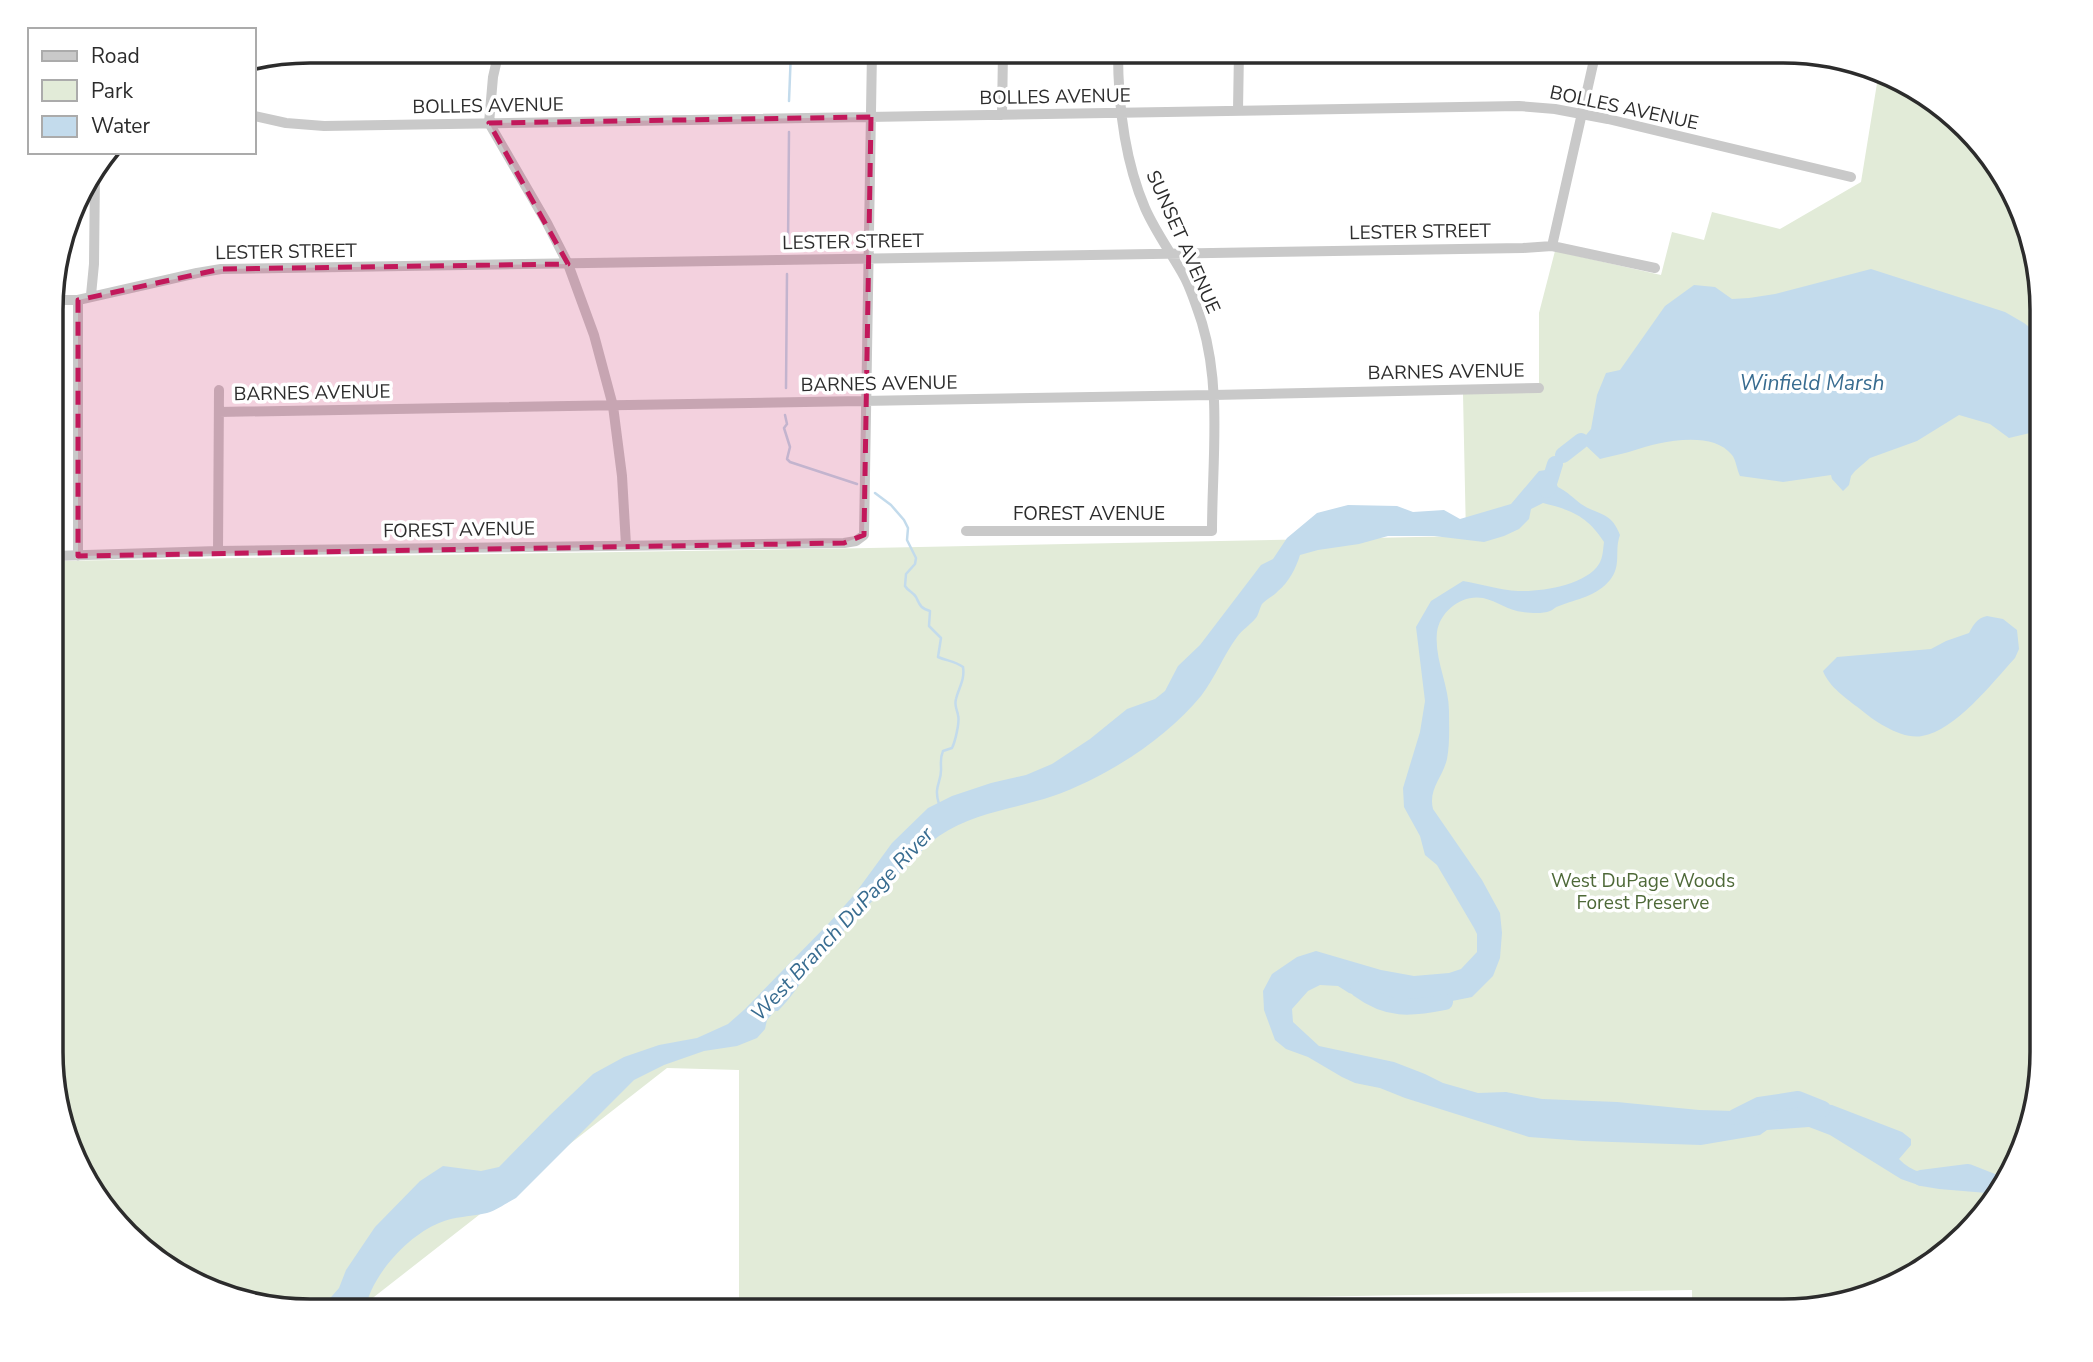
<svg xmlns="http://www.w3.org/2000/svg" width="2093" height="1362" font-family="'Nunito Sans',sans-serif">
<style>
.green{fill:#e2ebd8}
.water{fill:#c3dbec}
.lines{fill:none;stroke-linecap:round;stroke-linejoin:round}
.stream{stroke:#c3dbec;stroke-width:2.5}
.river{stroke:#c3dbec;stroke-width:16}
.minor{stroke:#c9c9c9;stroke-width:10}
.marked{fill:#c2185b;fill-opacity:0.2;stroke:#c2185b;stroke-width:5;stroke-dasharray:14 9;stroke-linejoin:round}
.labels{text-anchor:middle;dominant-baseline:central;stroke-width:7;stroke-linejoin:round;paint-order:stroke}
.street-label{font-size:19px;fill:#2c2c2c;stroke:#fff}
.park-label{font-size:19px;fill:#4e6938;stroke:#fff}
.water-label{font-size:21px;font-style:italic;fill:#386c90;stroke:#fff}
.rim{fill:none;stroke:#2c2c2c;stroke-width:3.5}
</style>
<rect width="100%" height="100%" fill="#fff"/>
<path class="green" d="M1879 71 1927 95 2008 181 2042 294V1068L2029 1135 1998 1196 1912 1277 1799 1311H1692V1290L739 1307V1070L667 1068 365 1304 274 1305 227 1298 166 1267 86 1182 53 1085V561L870 548 1466 536 1463 394 1539 392V313L1555 251 1661 275 1672 232 1704 240 1712 212 1780 229 1861 182Z"/>
<path class="water" d="M1871 269 2005 312 2024 323 2042 337V430L2009 438 1990 424 1959 415 1917 441 1870 458 1855 471 1851 476 1849 485 1843 491 1832 479 1831 475 1783 482 1740 476C1737 470 1736 460 1732 455 1712 429 1657 442 1632 451 1624 454 1610 456 1600 459L1581 441 1591 429 1597 395 1606 373 1620 370 1665 306 1694 285 1715 287 1732 299 1749 298 1775 294Z
M1546 470 1552 475 1558 487C1568 492 1573 498 1581 504 1599 516 1611 511 1620 535 1614 551 1622 565 1610 580 1597 596 1577 599 1559 606 1555 607 1553 610 1550 611 1543 614 1530 613 1523 612 1509 611 1497 601 1483 598 1462 594 1440 611 1437 632 1434 659 1449 685 1449 711 1449 726 1450 744 1447 759 1443 777 1428 789 1433 809L1482 880 1500 913 1502 933 1500 958 1493 976 1472 997 1427 1006 1372 1000 1349 993 1338 986 1320 985 1308 991 1292 1009 1293 1022 1319 1046 1394 1062 1425 1074 1443 1083 1478 1093 1506 1092 1542 1099 1617 1102 1699 1110 1735 1111 1810 1102 1832 1105 1902 1132 1911 1139V1145L1899 1159C1923 1185 1973 1175 2005 1182L1999 1194 1939 1189 1921 1186 1901 1179 1830 1135 1809 1127 1767 1130 1760 1135 1701 1145 1583 1141 1529 1137 1405 1098 1380 1088 1355 1083 1342 1077 1308 1057 1286 1049 1275 1040 1264 1010 1263 991 1272 974 1297 957 1316 951 1381 970 1414 976 1449 973 1461 969 1477 952V934L1474 928 1437 865 1425 855 1420 836 1404 807 1403 788 1420 732 1425 701 1416 627 1431 601 1463 581C1481 584 1500 590 1518 591 1541 592 1586 585 1599 564 1603 558 1603 549 1604 542 1588 517 1572 510 1543 503L1531 509 1529 519 1519 529 1504 536 1484 542 1434 536H1388L1359 544 1318 550 1300 555C1296 568 1289 582 1278 591 1274 596 1266 599 1262 604 1259 609 1259 615 1255 619 1250 625 1242 630 1237 637 1223 656 1215 678 1201 696 1166 739 1105 778 1053 796 1015 809 974 812 939 836 924 847 910 863 897 876 868 906 836 936 811 969 800 983 791 998 778 1011H775L767 1020 765 1029 757 1038 737 1046 704 1051 664 1065 634 1080 516 1198C506 1203 498 1210 487 1213 470 1217 455 1216 439 1223 407 1236 370 1277 365 1311H319L339 1288 346 1270 375 1227 420 1181 443 1166 481 1171 499 1167 550 1115 593 1074 602 1069 624 1057 659 1045 697 1038 728 1024 745 1009 829 923 854 895 892 843 928 808 952 796 991 783 1026 775 1052 764 1090 739 1127 709 1155 699 1165 691 1178 666 1200 645 1261 565 1273 559 1287 538 1317 513 1348 505 1397 506 1413 512 1444 510 1460 519 1511 504 1539 471Z
M1987 616 2003 619 2017 630 2019 649 2015 658C1993 682 1955 731 1922 736 1902 740 1874 721 1860 709 1847 699 1829 687 1823 671L1837 657 1931 649 1946 641 1969 633C1974 624 1977 618 1987 616Z"/>
<g class="lines">
<path class="stream" d="M789 101 791 51
M788 246 789 132
M786 388 787 274
M785 415 787 424 784 428 790 447 787 459 790 462 857 484
M875 493 891 505 904 520 908 528 907 540 916 558 915 564 906 574 905 586C908 591 913 592 916 597 920 605 920 608 930 611L929 626 941 638 938 657C947 661 955 661 963 667 965 680 959 687 956 699 954 706 957 709 958 715 960 722 955 742 952 748L943 751C940 758 941 761 941 768 942 782 933 786 939 804"/>
<path class="river" d="M1563 455 1581 441
M1547 490 1555 464
M1358 989C1388 1011 1410 1009 1445 1002
M1735 1117 1759 1105 1798 1099 1823 1109
M1921 1178 1968 1172 2001 1185"/>
<path class="minor" d="M499 51 493 77 489 123 547 223 568 264 594 335 613 406 622 476 626 545
M1238 110 1239 51
M1002 115 1003 51
M254 116 286 123 324 126 1519 106 1555 109 1608 119 1851 177
M1552 246 1596 51
M91 295 94 264 95 172
M53 300H78L197 273 221 269 1523 248 1552 246 1655 268
M78 300V556
M219 412 1213 395 1539 388
M966 531H1212C1212 463 1222 389 1202 323 1197 308 1192 292 1185 278 1172 254 1156 233 1145 208 1124 159 1118 104 1118 51
M218 551 219 390
M53 556 218 551 844 543 856 541 864 535 872 51"/>
</g>
<path class="marked" d="M871 117 864 535 844 543 78 556V300L221 269 568 264 489 123Z"/>
<g class="labels">
<g class="street-label">
<text transform="translate(1055 97) rotate(-1)">BOLLES AVENUE</text>
<text transform="translate(488 106) rotate(-1)">BOLLES AVENUE</text>
<text transform="translate(1624 108) rotate(12)">BOLLES AVENUE</text>
<text transform="translate(1420 232) rotate(-1)">LESTER STREET</text>
<text transform="translate(853 242) rotate(-1)">LESTER STREET</text>
<text transform="translate(1183 242) rotate(66)">SUNSET AVENUE</text>
<text transform="translate(286 252) rotate(-1)">LESTER STREET</text>
<text transform="translate(1446 372) rotate(-1)">BARNES AVENUE</text>
<text transform="translate(879 384) rotate(-1)">BARNES AVENUE</text>
<text transform="translate(312 393) rotate(-1)">BARNES AVENUE</text>
<text x="1089" y="514">FOREST AVENUE</text>
<text transform="translate(459 530) rotate(-1)">FOREST AVENUE</text>
</g>
<g class="park-label">
<text x="1643" y="881">West DuPage Woods<tspan x="1643" dy="22">Forest Preserve</tspan></text>
</g>
<g class="water-label">
<text x="1812" y="383">Winfield Marsh</text>
<text transform="translate(842 924) rotate(-47)">West Branch DuPage River</text>
</g>
</g>
<path d="M0 0H2093V1362H0ZM310 63H1783A247 247 0 0 1 2030 310V1052A247 247 0 0 1 1783 1299H310A247 247 0 0 1 63 1052V310A247 247 0 0 1 310 63Z" fill="#fff" fill-rule="evenodd"/>
<path class="rim" d="M310 63H1783A247 247 0 0 1 2030 310V1052A247 247 0 0 1 1783 1299H310A247 247 0 0 1 63 1052V310A247 247 0 0 1 310 63Z"/>
<rect x="28" y="28" width="228" height="126" fill="#ffffff" stroke="#ababab" stroke-width="2"/>
<rect x="42" y="51" width="35" height="10" fill="#c9c9c9" stroke="#ababab" stroke-width="2"/>
<text x="91" y="63" font-size="21" fill="#2c2c2c">Road</text>
<rect x="42" y="80" width="35" height="21" fill="#e2ebd8" stroke="#ababab" stroke-width="2"/>
<text x="91" y="98" font-size="21" fill="#2c2c2c">Park</text>
<rect x="42" y="116" width="35" height="21" fill="#c3dbec" stroke="#ababab" stroke-width="2"/>
<text x="91" y="133" font-size="21" fill="#2c2c2c">Water</text>
</svg>
